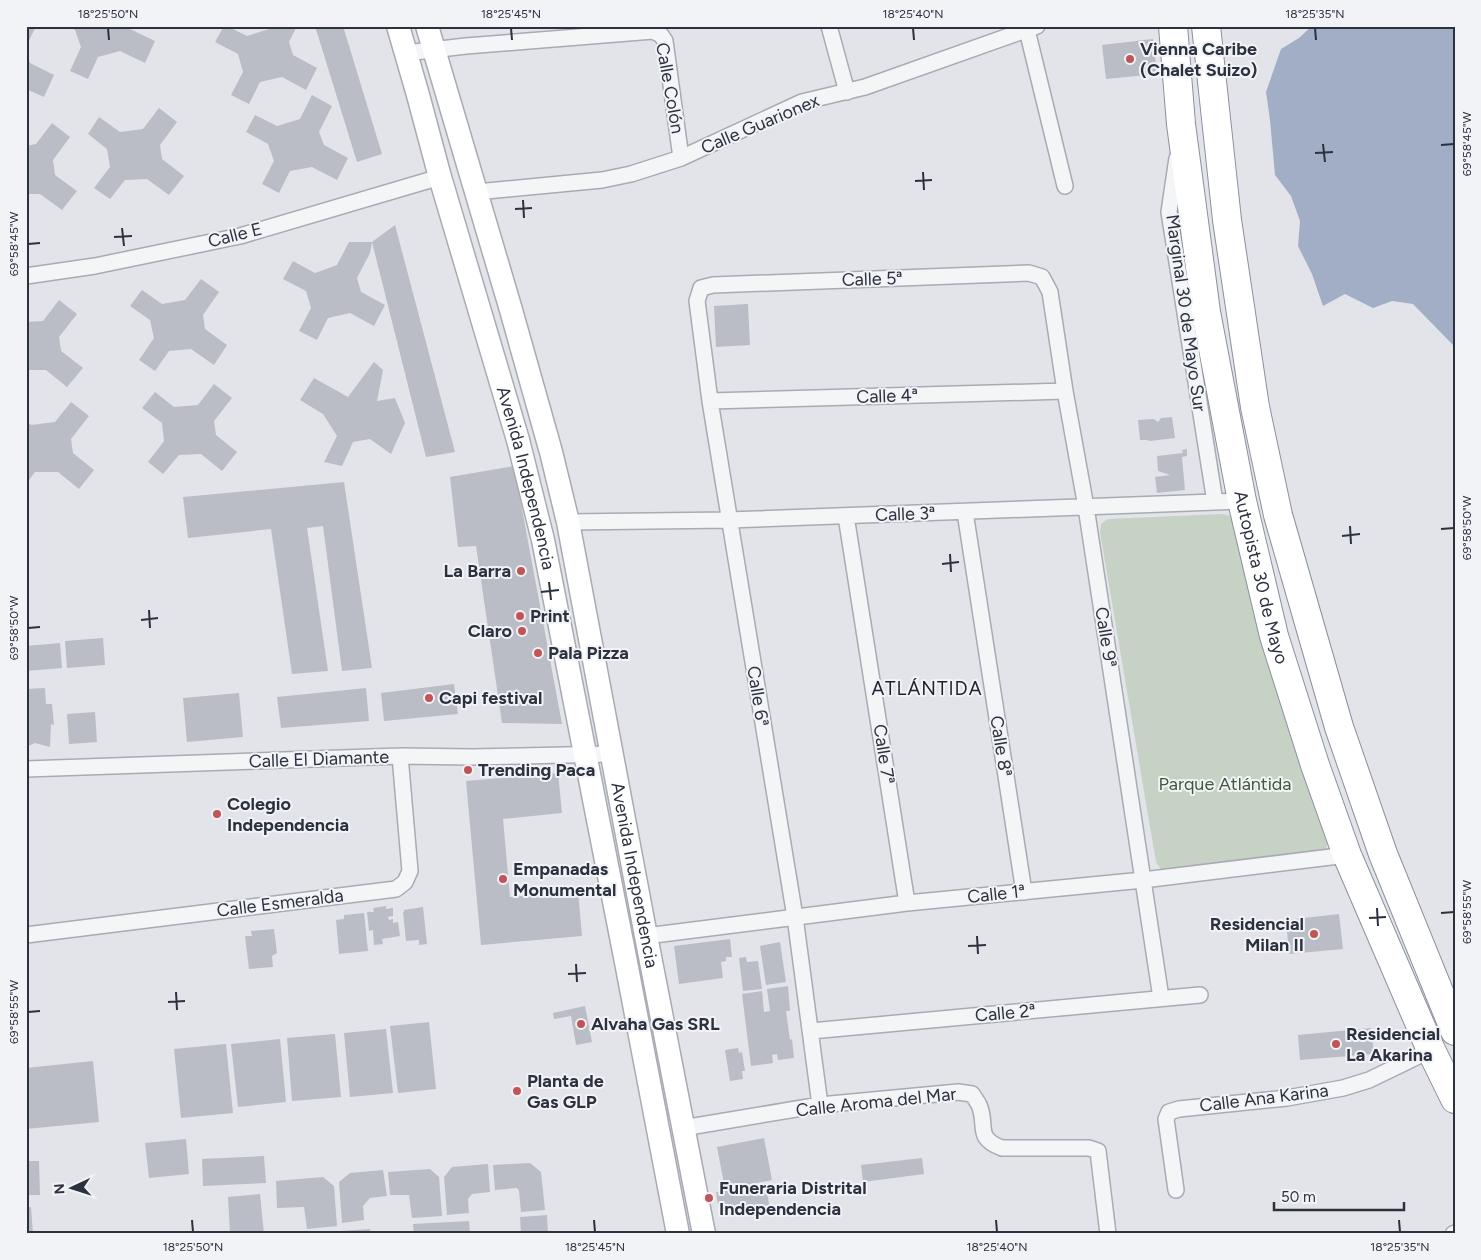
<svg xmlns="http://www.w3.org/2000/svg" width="1481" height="1260" font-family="Figtree,sans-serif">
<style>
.green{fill:#c6d2c4}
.water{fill:#a1aec5}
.building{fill:#babdc5}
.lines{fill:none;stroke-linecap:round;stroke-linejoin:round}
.street-casing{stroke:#a8abb3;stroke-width:18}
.secondary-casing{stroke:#a8abb3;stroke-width:25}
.highway-casing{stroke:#8b909e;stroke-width:30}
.street{stroke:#f4f5f7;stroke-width:15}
.secondary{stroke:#fff;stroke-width:22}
.highway{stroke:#fff;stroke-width:28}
.ticks{fill:none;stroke:#2c313f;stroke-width:2}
.poi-dot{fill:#c05458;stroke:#f1f3f6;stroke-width:2}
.labels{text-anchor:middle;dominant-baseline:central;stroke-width:4;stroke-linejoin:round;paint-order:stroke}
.poi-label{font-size:18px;font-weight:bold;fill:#2c313f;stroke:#f1f3f6;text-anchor:start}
.street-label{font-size:18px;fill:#2c313f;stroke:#f1f3f6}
.park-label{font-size:18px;fill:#3d593a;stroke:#f1f3f6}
.neighbourhood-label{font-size:19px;letter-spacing:1px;fill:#1e2230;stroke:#f1f3f6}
.neatline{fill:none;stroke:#2c313f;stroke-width:2}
.ticks-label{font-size:12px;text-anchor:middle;fill:#2c313f}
</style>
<rect width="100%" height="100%" fill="#e2e4e9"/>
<path class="green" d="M1223 514 1231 516 1237 521 1328 838 1326 850 1319 855 1164 872 1160 868 1156 862 1100 532 1101 524 1108 519Z"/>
<path class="water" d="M1312 26H1455V347L1413 304 1392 301 1373 308 1345 294 1323 306 1312 274 1298 246 1300 221 1291 196 1275 175 1270 120 1266 92 1281 49 1299 38Z"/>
<path class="building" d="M26 26H36L26 47Z
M67 26H129L130 29 155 41 145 63 120 51 98 57 88 79 70 71 81 47 75 30Z
M224 26H227L247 36 269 29 271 26H297L289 42 293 55 317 68 306 90 282 77 260 82 249 104 231 95 243 72 238 54 215 42Z
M315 26H343L382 154 357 162Z
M1153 39 1157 74 1106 79 1102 45Z
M26 55 30 63 54 75 44 97 26 89Z
M312 95 332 106 319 132 324 145 348 158 337 180 312 167 290 171 279 193 262 184 274 161 268 144 246 132 255 115 277 126 300 119Z
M159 108 177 122 160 145 162 159 184 176 169 195 147 179 125 180 110 199 94 188 110 167 107 149 88 134 99 117 120 132 143 129Z
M52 123 70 137 53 160 55 175 77 191 62 210 40 194H26V146L36 144Z
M395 225 455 452 426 457 372 242Z
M349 242H372L370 253 357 278 361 292 385 305 374 326 350 313 328 318 317 340 299 331 311 308 306 291 283 279 293 261 315 273 337 265Z
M201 279 219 292 203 315 205 329 227 345 214 365 191 349 169 351 155 371 139 360 154 338 150 320 130 306 142 290 162 304 185 300Z
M59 300 77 314 59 337 61 351 83 368 67 387 46 370H26V322L43 321Z
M748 304 750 345 716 347 714 306Z
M374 362 383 370 377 401 395 398 405 423 391 454 370 439 353 442 342 466 324 462 337 436 323 414 300 400 314 378 348 397Z
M214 384 232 398 214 421 216 435 237 452 222 471 201 454 179 455 163 474 148 462 164 441 162 423 142 408 155 392 174 407 198 405Z
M71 402 89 416 71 439 73 453 94 470 79 489 58 472H35L26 484V421L31 425 55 422Z
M1172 417 1175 438 1150 441 1146 440H1140L1138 420 1154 419 1158 422 1161 418Z
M1187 449V456L1182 457 1185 490 1157 493 1155 477 1170 475 1158 471 1157 456 1183 453 1182 450Z
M514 466 562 724 502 723 476 546 458 547 450 477Z
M344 482 372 668 342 671 323 526 307 528 328 671 292 674 271 529 188 538 183 497Z
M103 638 105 665 67 668 65 641Z
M60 643 62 668 26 671V646Z
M454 684 458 714 384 721 381 693Z
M45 688 46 704H52L54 725 51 724 50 747 35 743 26 747V689Z
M366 688 369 721 281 728 277 697Z
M239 693 243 737 187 742 183 698Z
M95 712 97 742 69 744 67 714Z
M558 773 562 813 503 819 510 897 578 891 582 936 481 945 466 781Z
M386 906V909L393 908V916L388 917 389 920 393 919V923L398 922 400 936 382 939 383 944 374 945 373 930 369 931 367 912H374L373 908Z
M423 907 427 944 419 945V940L406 941 403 912H404V910Z
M364 913 368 951 339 954 336 920 344 919V915Z
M1339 914 1343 949 1289 954 1286 920Z
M274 929 277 953 272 956 273 967 249 969 245 936H252L251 931Z
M730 939 732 957H726V961L721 962 723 978 679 984 674 946Z
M780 942 786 982 766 985 760 946Z
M746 957 747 962 758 961 762 989 743 991 739 958Z
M788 986 790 1011H786L790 1040 792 1039 794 1058 778 1060 777 1054 772 1055 773 1063 751 1066 742 994 762 991 764 1012 770 1011 767 989Z
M585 1006 592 1042 576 1045 571 1016 554 1019 553 1013Z
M429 1022 436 1089 398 1093 390 1026Z
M1371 1028 1374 1054 1300 1060 1298 1035Z
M386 1029 393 1093 350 1097 344 1033Z
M335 1034 341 1097 292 1101 287 1038Z
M280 1039 286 1102 238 1107 231 1044Z
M226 1044 233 1113 181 1118 174 1049Z
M738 1048 739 1053 742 1052 745 1071H742L743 1079 730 1081 725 1050Z
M93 1061 99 1122 26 1129V1068Z
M764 1138 772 1180 725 1189 717 1147Z
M186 1139 189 1174 149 1178 145 1143Z
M264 1156 266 1183 203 1186 202 1159Z
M922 1158 924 1174 863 1182 861 1165Z
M26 1161H39L40 1195H26Z
M530 1163 541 1172 545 1210 521 1212 519 1191 517 1188 495 1190 493 1165Z
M488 1164 490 1192 472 1194 468 1199 469 1213 447 1215 444 1177 452 1167Z
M430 1169 439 1177 442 1216 412 1218 409 1195H390L388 1172Z
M383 1170 387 1196 370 1198 363 1206 364 1220 342 1223 339 1182 350 1173Z
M323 1177 334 1186 337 1226 307 1229 304 1207 277 1208 276 1181Z
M765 1183 770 1209 728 1216 725 1204 718 1205 716 1192Z
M260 1194 264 1234H230L228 1197Z
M26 1207H31L33 1234H26Z
M547 1215 548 1234H521L520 1217Z
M469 1221 470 1234H414L413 1224Z
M370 1229V1234H327V1232Z"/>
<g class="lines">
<g class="street-casing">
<path id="street" d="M829 26 847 92
M1027 30 1065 186
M406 53 466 46 653 31 661 35 665 41 681 158
M1177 158 1169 212 1215 502
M476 192 602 180 631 174 681 158 802 102 865 87 1037 26
M26 276 95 266 240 236 440 177
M710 401 1065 391
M965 512 1024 892
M846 516 907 903
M568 522 729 520 1242 501
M26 769 400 756 472 757 612 754
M26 935 396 889 405 882 410 871 400 756
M646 936 907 903 1143 880 1347 855
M811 1031 1200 995
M820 1105 795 917 710 401 697 301 701 288 713 285 1029 273 1042 277 1050 292 1065 391 1086 507 1161 998
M683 1128 820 1105 958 1092 972 1094C974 1097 977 1101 979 1105 988 1125 974 1138 1002 1148H1089L1098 1151 1108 1234
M1176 1190 1166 1119 1169 1112 1179 1109 1287 1098 1343 1088 1369 1080 1431 1050
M1453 1234 1455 1233"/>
</g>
<g class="secondary-casing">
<g id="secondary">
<path id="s1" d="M398 26 418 95 440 177 518 440 543 540 625 957 678 1234"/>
<path id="s2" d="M427 26 511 310 551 452 568 522 646 936 704 1234"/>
</g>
</g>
<g class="highway-casing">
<g id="highway">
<path id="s3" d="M1173 26 1181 124 1206 312 1242 501 1274 636 1315 765 1347 855 1431 1050 1455 1099"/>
<path d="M1206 26 1227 220 1255 407 1278 515 1339 727 1383 854 1455 1031"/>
</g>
</g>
<use href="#street" class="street"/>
<use href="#secondary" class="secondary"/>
<use href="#highway" class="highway"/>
</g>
<path class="ticks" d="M108 28 109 40M511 28 512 40M913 28 914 40M1315 28 1316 40M1323 144 1325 162M1441 145 1454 144M1315 153 1333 152M923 172 924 190M915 181 932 180M523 200 524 218M515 209 532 208M122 228 124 246M114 237 132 236M28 244 40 243M1350 526 1351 544M1441 529 1454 528M1342 536 1360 534M950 554 951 572M942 564 959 562M549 582 551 600M541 592 559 590M149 610 150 628M141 620 158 618M28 628 40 627M1377 908 1378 926M1441 913 1454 912M1369 918 1386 917M977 936 978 954M968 946 986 945M576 964 577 982M568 974 586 973M176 992 177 1010M168 1002 185 1001M28 1012 40 1011M192 1220 193 1232M594 1220 595 1232M996 1220 997 1232M1399 1220 1400 1232"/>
<g class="poi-dot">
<circle cx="1130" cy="59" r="5"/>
<circle cx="521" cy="571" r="5"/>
<circle cx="520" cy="616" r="5"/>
<circle cx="522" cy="631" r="5"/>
<circle cx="538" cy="653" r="5"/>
<circle cx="429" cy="698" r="5"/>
<circle cx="468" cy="770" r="5"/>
<circle cx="217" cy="814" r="5"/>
<circle cx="503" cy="879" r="5"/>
<circle cx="1314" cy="934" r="5"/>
<circle cx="581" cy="1024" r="5"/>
<circle cx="1336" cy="1044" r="5"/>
<circle cx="517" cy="1091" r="5"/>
<circle cx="709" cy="1198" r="5"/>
</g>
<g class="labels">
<g class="poi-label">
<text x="1140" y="49">Vienna Caribe<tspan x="1140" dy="21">(Chalet Suizo)</tspan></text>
<text x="511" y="571" text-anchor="end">La Barra</text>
<text x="530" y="616">Print</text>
<text x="512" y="631" text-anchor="end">Claro</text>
<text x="548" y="653">Pala Pizza</text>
<text x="439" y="698">Capi festival</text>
<text x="478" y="770">Trending Paca</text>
<text x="227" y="804">Colegio<tspan x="227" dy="21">Independencia</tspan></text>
<text x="513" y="869">Empanadas<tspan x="513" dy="21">Monumental</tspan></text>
<text x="1304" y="924" text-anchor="end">Residencial<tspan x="1304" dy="21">Milan II</tspan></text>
<text x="591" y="1024">Alvaha Gas SRL</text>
<text x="1346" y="1034">Residencial<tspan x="1346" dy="21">La Akarina</tspan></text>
<text x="527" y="1081">Planta de<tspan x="527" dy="21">Gas GLP</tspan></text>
<text x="719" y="1188">Funeraria Distrital<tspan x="719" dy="21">Independencia</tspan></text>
</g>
<g class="street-label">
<text transform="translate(670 88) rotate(80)">Calle Colón</text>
<text transform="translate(760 124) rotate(-23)">Calle Guarionex</text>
<text transform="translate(235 235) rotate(-14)">Calle E</text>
<text transform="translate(872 279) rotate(-2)">Calle 5ª</text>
<text transform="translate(1186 313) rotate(82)">Marginal 30 de Mayo Sur</text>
<text transform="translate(887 396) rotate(-2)">Calle 4ª</text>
<text stroke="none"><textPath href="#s1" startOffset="470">Avenida Independencia</textPath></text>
<text transform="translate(905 514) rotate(-2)">Calle 3ª</text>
<text stroke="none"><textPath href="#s3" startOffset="559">Autopista 30 de Mayo</textPath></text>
<text transform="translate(1106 637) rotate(81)">Calle 9ª</text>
<text transform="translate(758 696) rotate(81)">Calle 6ª</text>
<text transform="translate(1001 746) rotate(81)">Calle 8ª</text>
<text transform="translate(884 754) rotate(81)">Calle 7ª</text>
<text transform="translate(319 759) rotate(-2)">Calle El Diamante</text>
<text stroke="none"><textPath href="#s2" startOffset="875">Avenida Independencia</textPath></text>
<text transform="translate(996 894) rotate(-6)">Calle 1ª</text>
<text transform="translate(280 903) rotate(-7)">Calle Esmeralda</text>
<text transform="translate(1005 1013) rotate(-5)">Calle 2ª</text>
<text transform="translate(1264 1098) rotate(-7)">Calle Ana Karina</text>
<text transform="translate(876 1102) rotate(-6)">Calle Aroma del Mar</text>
</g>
<g class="park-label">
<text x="1225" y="784">Parque Atlántida</text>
</g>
<g class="neighbourhood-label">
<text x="927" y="688">ATLÁNTIDA</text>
</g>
</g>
<rect width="1481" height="1260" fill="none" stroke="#f1f3f6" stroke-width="55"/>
<g transform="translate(72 1188) rotate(266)" stroke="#f1f3f6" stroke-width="4" paint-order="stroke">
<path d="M0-4L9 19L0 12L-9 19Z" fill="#2c313f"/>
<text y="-8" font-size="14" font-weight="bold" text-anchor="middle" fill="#2c313f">N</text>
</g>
<path d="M1274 1202v8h130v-8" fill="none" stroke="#2c313f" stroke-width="2.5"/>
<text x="1281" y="1202" font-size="15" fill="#2c313f" stroke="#f1f3f6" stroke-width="4" paint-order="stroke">50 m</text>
<rect x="28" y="28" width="1426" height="1204" class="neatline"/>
<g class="ticks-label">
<text x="108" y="18">18°25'50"N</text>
<text x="511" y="18">18°25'45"N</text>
<text x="913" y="18">18°25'40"N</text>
<text x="1315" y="18">18°25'35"N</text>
<text transform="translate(1467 144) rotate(-90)" y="4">69°58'45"W</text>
<text transform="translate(14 244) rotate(-90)" y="4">69°58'45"W</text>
<text transform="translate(1467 528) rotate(-90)" y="4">69°58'50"W</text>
<text transform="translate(14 628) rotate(-90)" y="4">69°58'50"W</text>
<text transform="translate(1467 912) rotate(-90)" y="4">69°58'55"W</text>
<text transform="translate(14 1012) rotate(-90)" y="4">69°58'55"W</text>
<text x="193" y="1251">18°25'50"N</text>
<text x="595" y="1251">18°25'45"N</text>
<text x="997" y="1251">18°25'40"N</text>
<text x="1400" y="1251">18°25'35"N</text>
</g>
</svg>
